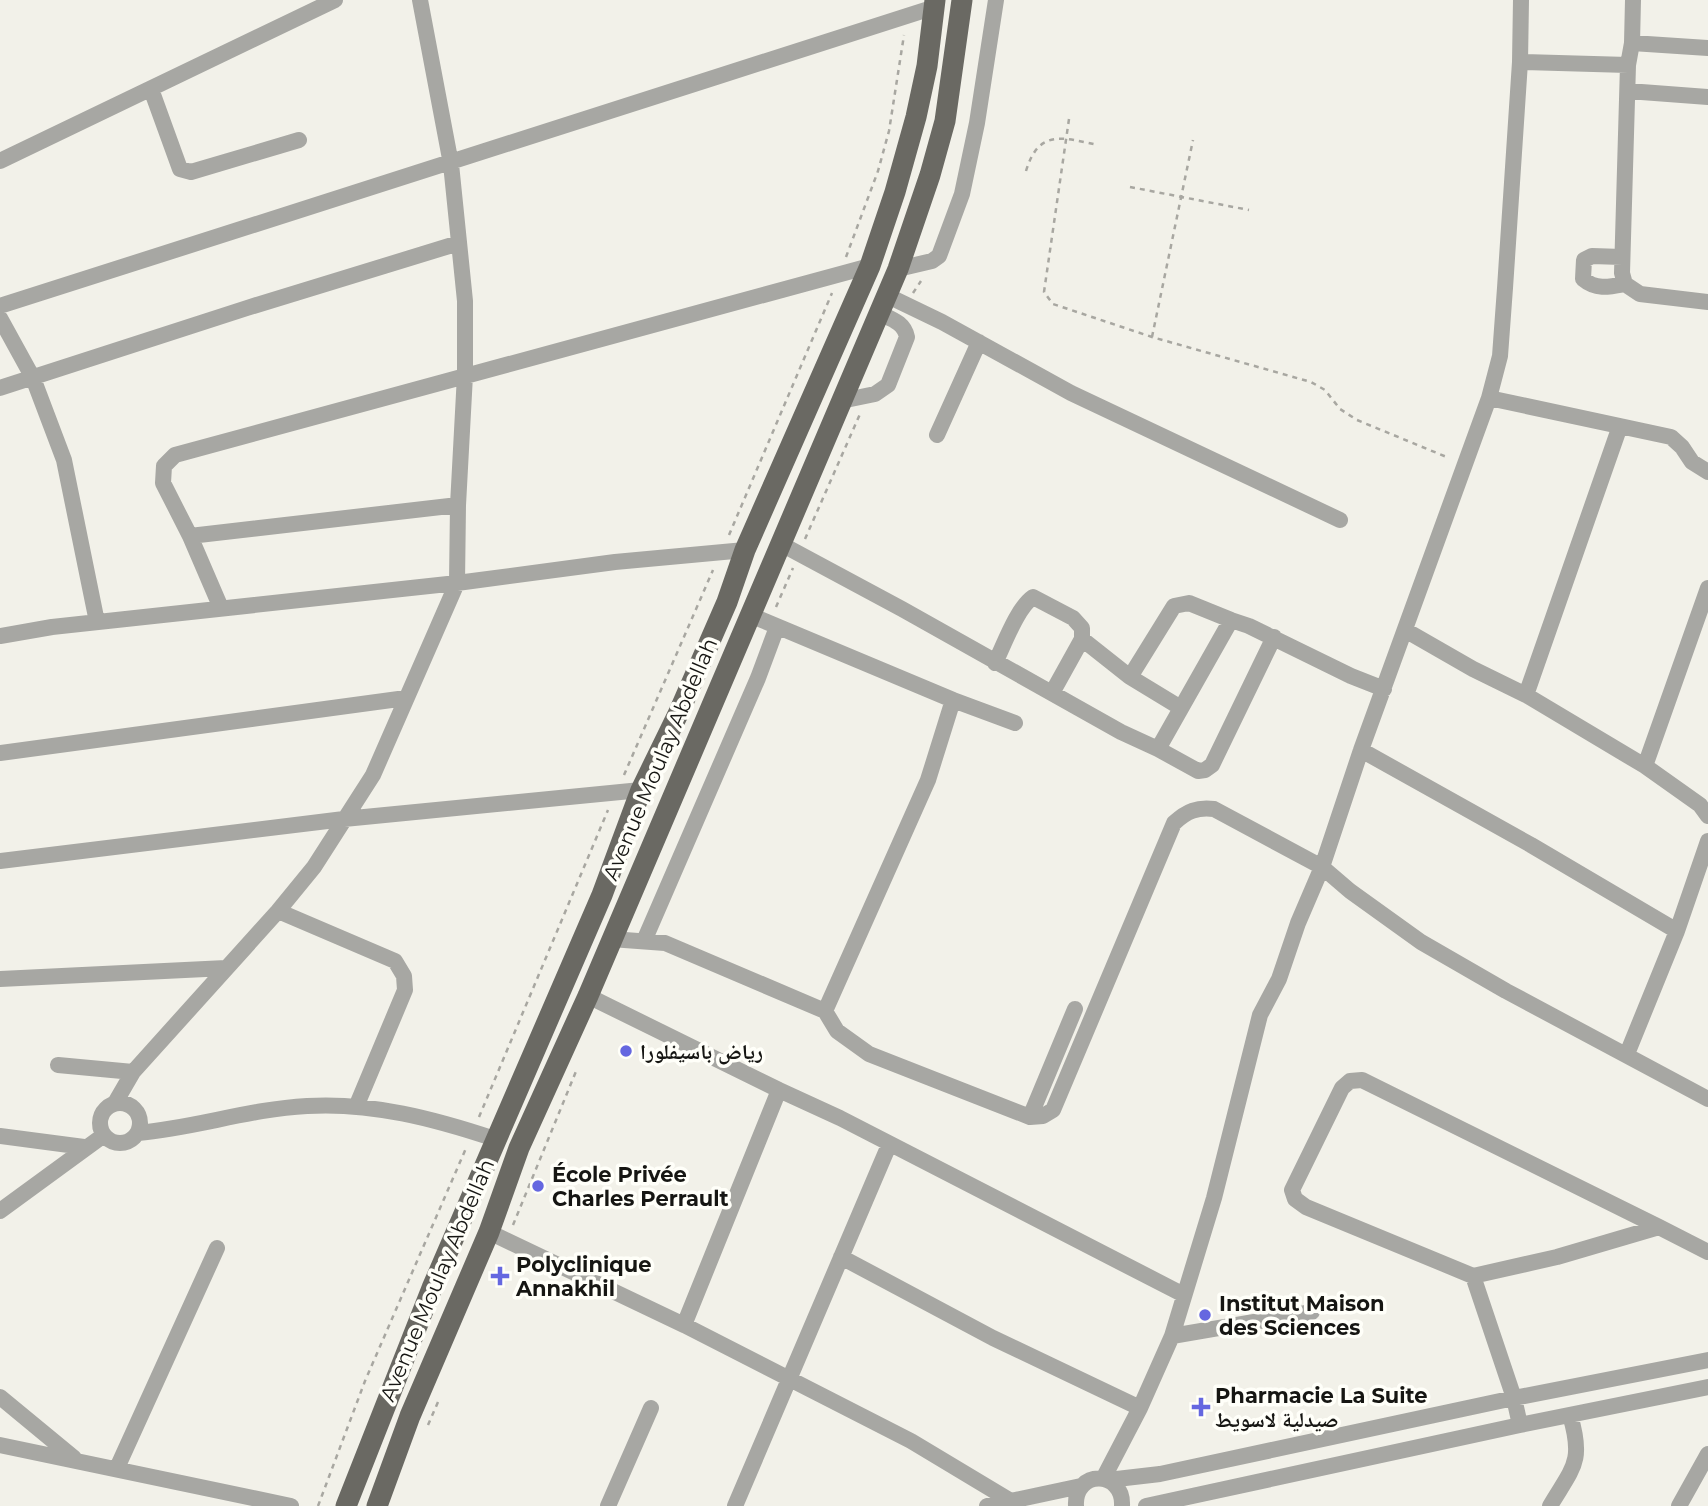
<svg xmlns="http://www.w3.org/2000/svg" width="1708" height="1506" font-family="Montserrat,'Noto Naskh Arabic',sans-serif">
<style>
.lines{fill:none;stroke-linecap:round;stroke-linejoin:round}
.path{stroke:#a8a7a1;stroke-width:2.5;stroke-dasharray:5 5;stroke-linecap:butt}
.minor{stroke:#a7a7a3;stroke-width:16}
.major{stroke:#6a6963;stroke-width:21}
.poi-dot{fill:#6567e0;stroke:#fffff9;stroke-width:2.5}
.labels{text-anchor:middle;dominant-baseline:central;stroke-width:7;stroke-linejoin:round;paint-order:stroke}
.street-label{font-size:21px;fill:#161613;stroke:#fffff9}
.poi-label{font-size:21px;font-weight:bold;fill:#161613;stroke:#fffff9;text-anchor:start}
</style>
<rect width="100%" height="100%" fill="#f2f1e9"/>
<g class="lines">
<path class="path" d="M1069 119 1044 292 1053 304 1152 337 1311 382 1325 390 1340 409 1357 420 1449 458
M1026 171C1039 128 1063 138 1098 145
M1130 187 1249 210
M846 257 878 171 889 131 904 35
M913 293 921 281
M1152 337 1193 140
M729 535 832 293
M805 539 860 414
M776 607 793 568
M624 775 713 570
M479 1117 608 810
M513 1225 577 1069
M428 1425 438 1402
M318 1506 365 1381 467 1146"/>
<path class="minor" d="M1633 0 1632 43 1628 65 1622 273 1625 284 1640 294 1708 302
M1632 43 1708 48
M1520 62 1628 65
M151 89 180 169 191 172 299 140
M1628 91 1708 97
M0 161 335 0
M1622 257 1592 256 1584 260 1583 279C1596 290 1609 287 1625 284
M898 269 932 261 939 256 962 194 977 123 996 0
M886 295 942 322 1071 393 1340 520
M0 306C312 209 623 106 935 7
M0 318 33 378 64 460 97 622
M0 388 247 308 459 243
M1489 398 1671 437 1682 447 1692 462 1708 472
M841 401 875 394 888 385 907 337C904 322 891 319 879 313
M937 435 979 342
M190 536 458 505
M781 544 902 609 1121 732 1158 749 1231 620 1249 626 1351 676 1384 689
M221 608 190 536 163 483 164 466 175 455 870 266
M1405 630 1473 669 1526 695 1645 766 1700 805 1708 816
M0 636 52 627 457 583 615 562 745 550
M995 663C1004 645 1017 608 1033 597L1073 618 1082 628V639L1130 677 1174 606 1189 603 1231 620
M1130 677 1181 708
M1052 693 1082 639
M1526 695 1620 426
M953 700 1015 723
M1158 749 1198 771 1205 770 1212 765 1274 637
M1361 750 1531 845 1677 931
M0 753 406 698
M1645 766 1708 588
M0 861 344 819 641 790
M278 911 395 961 404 976 405 990 356 1107
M611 939 665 943 825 1011 928 780 953 700 750 615
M644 941 758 678 777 627
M0 979 226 968
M588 996 779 1090 840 1118 1184 1295
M825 1011 837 1031 869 1054 1030 1117 1043 1116 1053 1110 1174 823C1187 811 1197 807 1214 809L1322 867 1350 891 1421 942 1506 991 1708 1099
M1627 1054 1677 931 1708 841
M58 1065 133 1072
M100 1123a20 20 0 1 1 40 0a20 20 0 1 1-40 0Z
M115 1103 133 1072 278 911 314 867 373 775 457 583 458 505 465 375V301L451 164 420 0
M1030 1117 1075 1009
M138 1133C195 1128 250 1109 307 1106 371 1102 435 1119 495 1139
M0 1136 84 1147
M0 1211 104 1135
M1659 1227 1557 1257 1473 1276 1306 1207 1295 1199 1292 1190 1342 1088 1350 1081 1362 1080 1659 1227 1708 1252
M489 1232 684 1325 911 1441 1011 1501 1015 1506
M841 1257 993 1338 1140 1408
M1473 1276 1514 1398 1520 1425
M684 1325 779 1090
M1172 1336 1312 1312
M0 1397 74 1458
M0 1445 291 1506
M117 1468 217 1248
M1103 1479 1140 1408 1172 1336 1214 1198 1260 1015 1279 979 1298 923 1322 867 1361 750 1489 398 1500 356 1505 288 1520 62 1521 0
M1108 1480 1160 1474 1514 1398 1708 1360
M608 1506 651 1408
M735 1506 889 1145
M987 1506 1081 1486
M1076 1506C1074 1469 1124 1470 1122 1506
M1146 1506 1520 1425 1708 1387
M1550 1506C1573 1467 1584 1462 1570 1415
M1679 1506 1708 1454"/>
<path class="major" d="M346 1506 432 1288 602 895 641 790 679 712 727 602 745 550 870 266 895 192 916 117 927 66 935 0
M377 1506 410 1416 489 1232 519 1148 588 996 898 269 930 175 945 121 962 0"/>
</g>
<g class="poi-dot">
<circle cx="626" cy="1051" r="7"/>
<circle cx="538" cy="1186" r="7"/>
<path d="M496.5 1265.5h7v7h7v7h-7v7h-7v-7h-7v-7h7z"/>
<circle cx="1205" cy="1315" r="7"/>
<path d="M1197.5 1396.5h7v7h7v7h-7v7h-7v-7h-7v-7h7z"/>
</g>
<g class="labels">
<g class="street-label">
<text transform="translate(660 759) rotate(-67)">Avenue Moulay Abdellah</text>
<text transform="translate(437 1280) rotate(-67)">Avenue Moulay Abdellah</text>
</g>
<g class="poi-label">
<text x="640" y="1051">رياض باسيفلورا</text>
<text x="552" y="1174">École Privée<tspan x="552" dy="24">Charles Perrault</tspan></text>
<text x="516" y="1264">Polyclinique<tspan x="516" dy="24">Annakhil</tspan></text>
<text x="1219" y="1303">Institut Maison<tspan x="1219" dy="24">des Sciences</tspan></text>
<text x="1215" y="1395">Pharmacie La Suite<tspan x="1215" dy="24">صيدلية لاسويط</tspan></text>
</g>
</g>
</svg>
